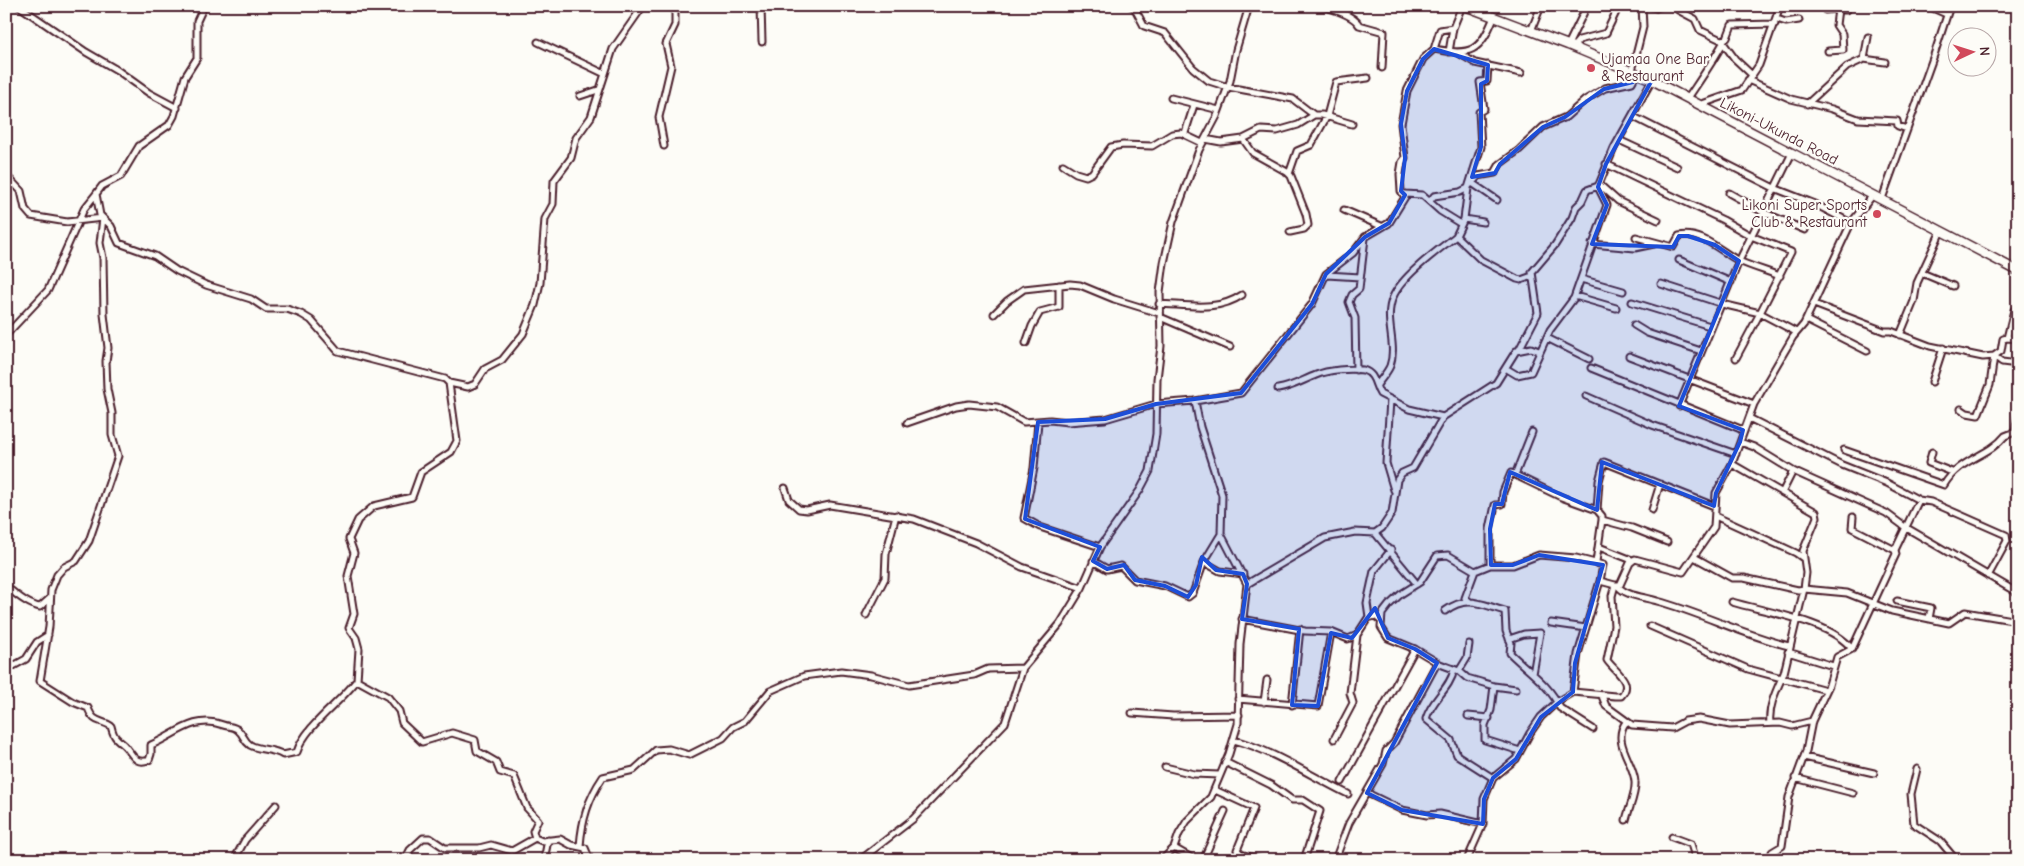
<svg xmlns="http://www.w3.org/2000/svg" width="2024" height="866" font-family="'Comic Neue',sans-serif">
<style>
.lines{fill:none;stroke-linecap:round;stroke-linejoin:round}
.minor-casing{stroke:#4a1f2b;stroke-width:9}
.highway-casing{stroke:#4a1f2b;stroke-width:11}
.minor{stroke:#fdfcf7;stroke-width:5}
.highway{stroke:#fdfcf7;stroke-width:8}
.marked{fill:#1d4ed8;fill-opacity:0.2;stroke:#1d4ed8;stroke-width:4;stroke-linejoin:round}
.poi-dot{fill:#d1495b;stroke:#fdfcf7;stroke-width:2}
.labels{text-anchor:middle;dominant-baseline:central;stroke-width:4.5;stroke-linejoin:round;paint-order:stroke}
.poi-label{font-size:15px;fill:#4a1f2b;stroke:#fdfcf7;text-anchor:start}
.street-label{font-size:15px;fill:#4a1f2b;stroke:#fdfcf7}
</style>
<rect width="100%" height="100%" fill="#fdfcf7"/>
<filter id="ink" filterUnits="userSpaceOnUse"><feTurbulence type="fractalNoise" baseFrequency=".02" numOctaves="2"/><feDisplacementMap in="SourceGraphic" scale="10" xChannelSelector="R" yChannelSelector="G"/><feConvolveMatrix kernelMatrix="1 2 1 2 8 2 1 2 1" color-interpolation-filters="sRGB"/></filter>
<g filter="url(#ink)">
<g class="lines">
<g class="minor-casing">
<path id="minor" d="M19 6 86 52 117 70 149 93 177 108
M204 6 197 21V58L185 77 174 116 169 125 139 146 121 176 102 186 96 194 100 215 111 226 119 243 155 256 177 271 206 285 251 299 266 309H287L301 314 311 320 338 351 445 379 449 383 457 441 451 452 421 472 412 497 374 506 358 520 349 539 354 553 348 576 354 614 349 628 356 638 359 649 357 680 388 697 399 711 402 723 422 742 452 733 475 740 477 751 496 762 500 772 514 776 527 808 538 820 533 831 535 838 542 841 560 839 571 845 585 848 590 860
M761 6 762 42
M1131 6 1134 7 1144 26 1165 33 1193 68 1209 81 1228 87 1293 99 1314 115
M1322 6C1332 9 1354 15 1359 25L1384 32 1382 68
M1648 6 1656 8 1661 6
M1679 6 1678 10 1695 19 1700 30 1721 40 1735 59 1751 74
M1823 6 1825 10 1838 9
M1928 6 1946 14
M1777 19 1786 22 1799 20
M1531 31 1541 6
M1721 40 1727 38 1732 25 1775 24
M538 42 605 74
M1568 45 1587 6
M1573 47 1579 40 1606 33 1619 6
M1434 49C1471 56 1480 52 1494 17
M1828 51 1843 50 1842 34 1836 25 1838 9 1846 10 1849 6
M1449 52 1453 28 1462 6
M1460 54 1475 63 1521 73
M1864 59 1885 62
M1632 71 1643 27 1642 6
M1748 80 1791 99 1832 109 1858 119 1897 121 1898 126 1907 129
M580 96 598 90
M1171 98 1219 110
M1688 98C1700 80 1712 63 1723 43
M1807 104 1847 67 1864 59 1868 37
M1699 105 1742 90 1759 65 1780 6
M1632 116 1774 188 1815 204 1851 223
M1185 133 1194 105
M1205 139 1221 142 1243 139 1261 130 1277 131 1298 125 1314 115H1322L1352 124
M1243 139 1253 153 1287 172 1291 176 1306 214 1308 225 1304 229 1290 232
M1619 140 1677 167
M664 146 659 117 671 66 666 44 675 25V6
M1606 164 1723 220 1751 236 1791 252 1760 313
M1063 165 1076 173 1086 176 1092 173 1111 147 1123 145 1152 146 1172 134 1181 133 1202 143
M1289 174 1297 151 1311 145 1327 116 1336 82 1368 78
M6 175 21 191 25 209 31 216 67 222 103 218 100 243 103 258 104 314 108 348 106 361 107 389 112 413V435L118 456 89 541 76 561 64 567 57 575 51 590 49 627 40 681 73 702 88 708C94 724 100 719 111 726 114 738 116 738 124 745 133 754 134 765 149 760L151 754V745C175 735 195 714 223 725 228 727 234 726 238 730 244 735 243 740 250 745 261 751 273 748 283 755L297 752C305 726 340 703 357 680
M1472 183 1497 200
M1471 184 1478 176 1495 173 1500 164 1519 150 1543 127 1566 117 1585 100 1605 88 1632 82 1637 73
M1599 184 1618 201 1658 220
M1729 193 1763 212 1805 230
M1405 194 1422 195 1440 211 1461 224
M1882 199 1934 55 1950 6
M1430 201 1434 196 1460 192 1468 188
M1344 210 1381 226
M1464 219 1456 236 1481 260 1517 279 1521 280 1532 276
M1483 222 1464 219 1468 188 1481 147 1479 112 1484 109 1480 82 1487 81 1488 65
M1636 237 1673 247 1679 236C1702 231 1721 252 1739 261 1752 267 1767 271 1780 276
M1592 244 1635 248 1654 244
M1679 260 1731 282
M1922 273 1953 286
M1327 275 1360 277
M1581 279 1623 291
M1661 284 1726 305 1760 313 1796 332
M1575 296 1616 308
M1632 302 1710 326
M1159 304C1188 305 1217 312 1242 295
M1814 304 1884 331H1891L1930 346 1983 357 1994 356 2001 351 2003 339 2007 338 2014 310 2018 308
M994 314 1007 301 1024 289 1070 284 1080 285 1114 299 1159 313
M1160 317 1230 347
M1806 320 1867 351
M1634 325 1647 333 1701 351
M6 335 48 290 84 209 96 194
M1900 335 1914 301 1917 283 1941 231
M1547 338 1589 359
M2007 338 2018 339
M1026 343 1032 326 1040 312 1059 307V285
M1519 350 1538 313 1532 272 1555 245 1572 218 1576 207 1582 201 1587 190 1598 186
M1629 356 1754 404
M1994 356 2002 362 2018 364
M1736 358 1759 315
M1591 368 1743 430
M1507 369 1517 375 1531 372 1550 330 1574 298 1607 205 1598 187 1614 148 1652 80
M1356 370 1355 318 1349 302 1352 295 1359 289 1365 238
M1932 382 1943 348
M449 383 468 387 475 384 485 369 502 360 523 334 535 305 540 283 545 219 553 204 554 181 571 158 576 138 591 117 613 49 643 6
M1377 385C1381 379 1387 373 1390 366 1398 344 1383 320 1393 297 1402 276 1438 250 1456 236
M1278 389C1292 387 1303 380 1316 375 1328 370 1350 368 1363 370 1376 374 1374 385 1380 394L1409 409 1443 417
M1586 396 1652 425 1736 454
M1390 400 1386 463 1394 490
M1679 406 1739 261 1792 153
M1961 409 1967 413 1978 415 1990 385 1994 356
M1749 418 1842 465 1887 483 1919 500 1931 502 2006 535 2007 541 1988 576
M1038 422 1034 468 1024 518 1040 527 1100 547
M907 423 956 406 969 404 997 407 1024 422 1050 420 1068 422 1105 419 1156 404 1195 401 1241 393 1312 304 1326 274 1353 253 1365 237 1389 223 1405 197 1401 191 1400 174 1402 162 1405 158 1401 124 1407 91 1423 59 1434 49 1440 30 1453 28
M1740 442 1754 447 1793 471 1886 513 1905 527 2018 593
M1844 450 1944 485C1960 458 1988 457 2005 436L2015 432 2018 416
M1932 452 1929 463 1952 472
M1732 464 1816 512 1817 517 1803 551 1806 573 1804 589 1847 593 1892 611 1949 623 1965 612 2018 621
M1515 475 1532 432
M785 488 789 500 799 509 807 510 830 505 914 519 976 543 1022 567 1082 588
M1783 491 1793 471
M1597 510 1599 481 1604 462 1714 506
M1652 510 1660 484
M1715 516 1796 553 1803 558
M1853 517 1852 528 1895 550
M1602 520 1632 528 1667 542
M1375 533 1417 584
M1599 547 1632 560
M1694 557 1732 578H1744L1798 590 1804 589 1784 673C1777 689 1768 706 1770 723
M1093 561 1107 569 1121 566 1135 580 1165 586 1188 597 1193 593 1204 562 1220 571 1243 574
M1204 562 1221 534
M1490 565V529L1495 505 1502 504 1503 492 1511 473 1561 497 1597 510 1602 516V520L1596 562
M1247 584 1325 538 1355 532 1375 533 1382 528 1392 513 1397 480 1402 473 1413 468 1443 417 1496 383 1516 351 1531 348 1539 351
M6 586C15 594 28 605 40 607L49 599
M1618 586C1625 596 1645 597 1657 601 1702 613 1743 635 1789 646
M1469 601 1465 598 1475 571
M1897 601 1931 608 1929 619
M1732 602C1765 612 1831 621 1852 649
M1445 611C1467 595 1480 604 1505 611L1506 631 1511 643 1510 653C1528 671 1550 685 1560 708L1593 729
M866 615 885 578 886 554 896 515
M1369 617 1367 603 1374 571 1391 550
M1242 619 1305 631 1331 632 1348 639 1357 635 1368 618 1375 616 1380 620
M1551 623 1586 628
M1650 626 1748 669 1826 690
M1509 639 1524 634 1540 633 1533 674
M1788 652 1833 666
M6 670 26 659 37 642 48 635
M1454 670C1450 689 1431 700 1426 719L1451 740 1457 755 1493 778
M1459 671 1467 658 1469 644
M1494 686 1516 689
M1573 692 1578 654 1600 581
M1602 696 1606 706 1632 725 1672 728 1685 721 1699 719 1730 725 1780 723 1792 726 1812 721
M1238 699 1318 706 1331 632
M1264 702 1267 680
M1292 705 1300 629
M1132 713 1173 716 1239 715
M1468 716 1489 718
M1334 739 1353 703 1350 693 1357 635
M1234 740C1272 750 1311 776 1348 794
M1520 751 1485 740V725L1491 710 1494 686 1467 678 1459 671 1440 664 1415 649 1388 638 1381 627 1382 614 1389 605 1401 594 1420 582 1437 556 1448 555 1475 571 1490 565H1513L1539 555 1576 558 1603 565 1600 581 1615 585
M1804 757 1874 773
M1225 762 1271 785 1292 800H1303L1320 811 1304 860
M1165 767 1194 774 1219 775
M1917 769 1911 794 1914 824 1940 841 1956 860
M1795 778 1853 793
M1342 782 1415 649
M1215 790 1254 808 1237 850 1241 854 1260 860
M1367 793 1402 810 1427 815 1440 814 1483 824
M1626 820C1629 807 1636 795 1635 782 1634 762 1611 742 1626 722
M1672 837 1691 844 1695 857 1704 860
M580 846C582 820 588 799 603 777L634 770 656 750 669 749 689 755 723 738 733 727 745 721 770 691 804 676 841 671 871 675 909 685 974 675 988 669 1023 668
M1174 848 1195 860
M234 860 245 840 276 805
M405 860 410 850 423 838H430L445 848H479L491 845 512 851 535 838
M544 860 548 840
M860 860 913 819 1005 723 1023 668 1060 624 1082 588 1100 547 1140 490 1150 471 1156 434 1157 379 1161 346 1160 292 1164 263 1173 222 1199 150 1217 116 1230 81 1236 50 1249 6
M1162 860 1174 848 1179 834 1187 821 1211 797 1229 754 1238 724 1240 644 1247 584 1221 534 1222 495 1200 427 1195 401
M1203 860 1225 811
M1335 860 1349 823 1383 764 1386 751 1394 743 1437 663
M1467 860 1483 824 1484 799 1493 778 1516 759 1530 733 1541 717 1558 701 1573 692 1615 696H1621C1635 682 1613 670 1607 660L1614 626 1612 596 1615 585H1620L1630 563 1635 559 1683 572 1714 527 1716 493 1732 464 1754 404 1793 337 1804 324 1851 223 1873 195
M1770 860 1772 852 1782 846 1789 797 1806 751 1812 721 1829 685 1837 657 1852 649 1896 554 1895 550 1919 500"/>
</g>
<g class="highway-casing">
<path id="highway" d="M1465 6 1568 45 1652 80 2018 271"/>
</g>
<use href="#minor" class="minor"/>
<use href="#highway" class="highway"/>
</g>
</g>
<path class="marked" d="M1434 49 1488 65 1487 81 1481 84V147L1472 177 1495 173 1500 164 1543 127 1565 117 1604 89 1633 82 1637 73 1652 80 1606 164 1598 187 1607 205 1592 244 1673 247 1679 236H1688L1715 245 1739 261 1679 406 1743 430 1740 442 1716 493 1714 506 1602 462 1597 510 1510 472 1502 504H1495L1490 529 1491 565H1513L1539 555 1603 565 1575 663 1573 692 1541 717 1516 759 1493 778 1484 799 1483 824 1402 810 1367 793 1437 663 1415 649 1388 638 1375 608 1352 638 1331 633 1318 706 1292 705 1299 629 1242 619 1247 584 1243 574 1216 570 1202 557 1196 585 1188 597 1165 586 1135 580 1124 565 1107 569 1093 561 1100 547 1025 519 1038 422 1105 419 1156 404 1241 393 1312 304 1326 274 1365 237 1389 223 1405 195 1401 191 1405 158 1401 124 1407 91 1423 59Z"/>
<g class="poi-dot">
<circle cx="1591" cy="68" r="5"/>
<circle cx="1877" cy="214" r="5"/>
</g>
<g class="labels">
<g class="poi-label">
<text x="1601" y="59">Ujamaa One Bar<tspan x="1601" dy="17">&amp; Restaurant</tspan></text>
<text x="1867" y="205" text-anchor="end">Likoni Super Sports<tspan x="1867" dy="17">Club &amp; Restaurant</tspan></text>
</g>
<g class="street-label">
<text transform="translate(1779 131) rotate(27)">Likoni-Ukunda Road</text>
</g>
</g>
<rect width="2024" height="866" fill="none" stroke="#fdfcf7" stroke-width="25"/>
<rect x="12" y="12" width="1999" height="841" fill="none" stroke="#4a1f2b" stroke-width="2" filter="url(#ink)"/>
<g transform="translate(1972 52) rotate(86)"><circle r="24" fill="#fdfcf7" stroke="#b5a4a5"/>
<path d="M0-4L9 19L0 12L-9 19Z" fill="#d1495b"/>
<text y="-8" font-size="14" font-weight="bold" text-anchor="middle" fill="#4a1f2b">N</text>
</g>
</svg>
